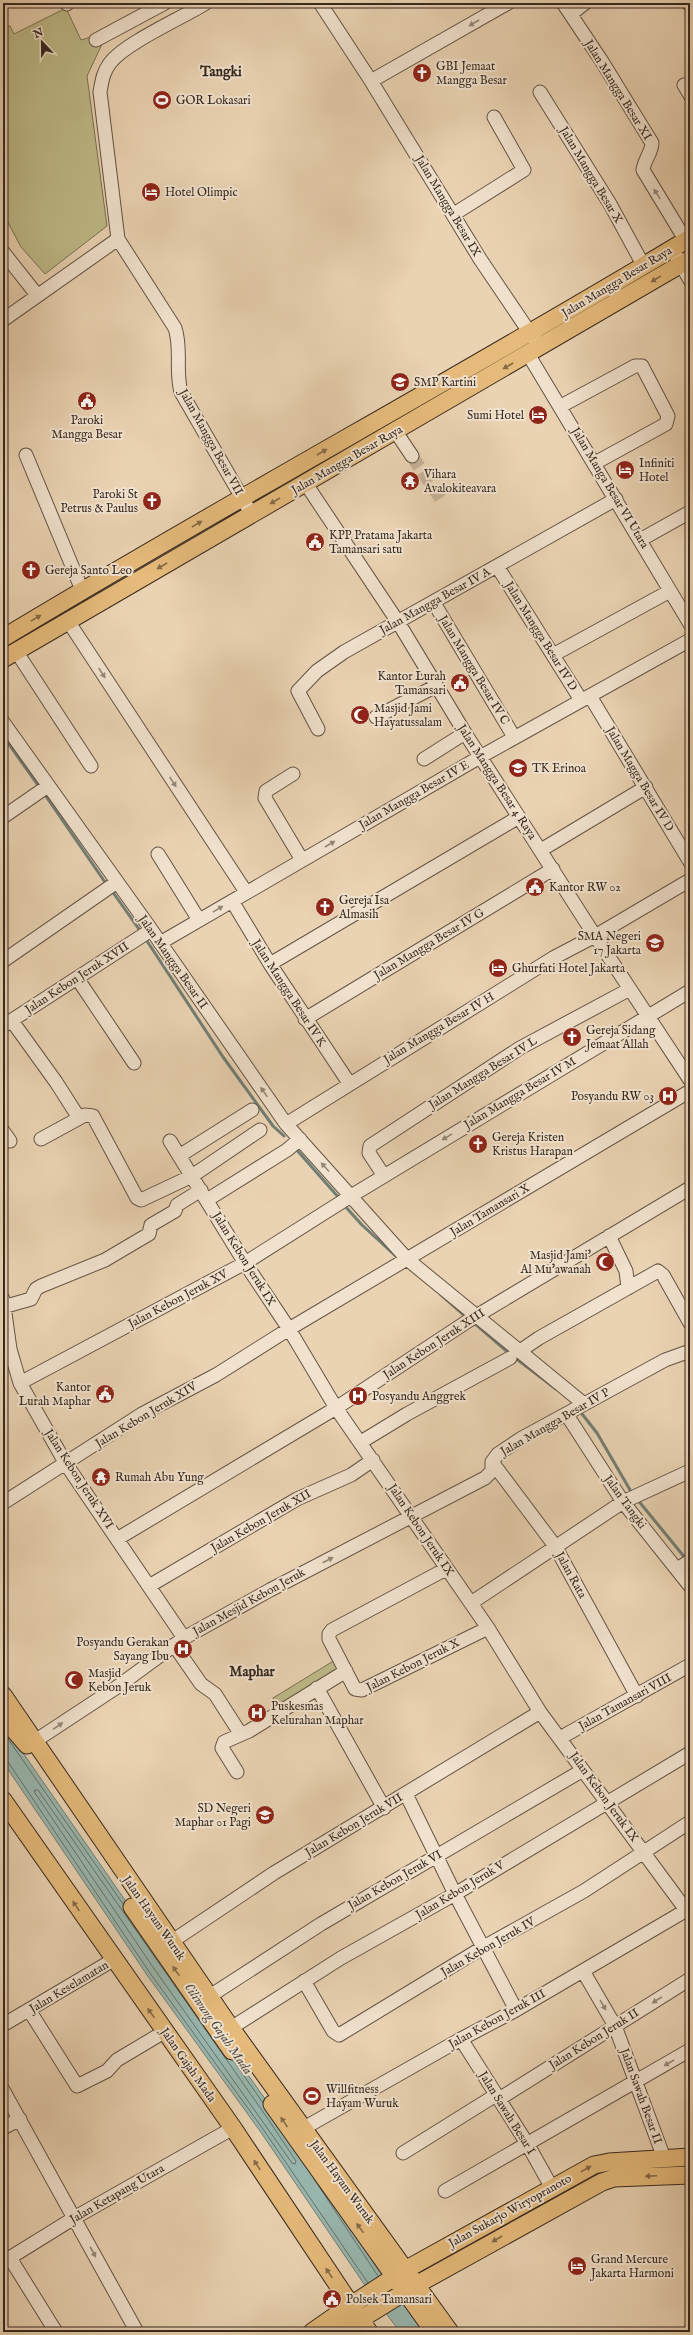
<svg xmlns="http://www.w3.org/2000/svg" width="693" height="2335" font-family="'IM FELL English',serif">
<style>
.green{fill:#beba88;stroke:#7a7254}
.water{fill:#98b7af;stroke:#717e76}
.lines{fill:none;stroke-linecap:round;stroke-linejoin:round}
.shore{stroke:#677068;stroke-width:1}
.stream{stroke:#717e76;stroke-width:3}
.minor-tunnel{stroke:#c6b196;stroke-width:13;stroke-dasharray:13 6;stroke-linecap:butt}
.minor-casing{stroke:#635445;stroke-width:15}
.major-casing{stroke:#362920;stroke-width:19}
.minor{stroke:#f1e2ce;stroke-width:13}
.major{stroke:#e5ba7a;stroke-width:17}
.oneway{fill:#948677}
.oneway2{fill:#856a48}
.labels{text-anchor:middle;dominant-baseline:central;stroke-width:4;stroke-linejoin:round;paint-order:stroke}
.poi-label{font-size:12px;fill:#362920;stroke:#f1e2ce;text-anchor:start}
.street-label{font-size:12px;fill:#362920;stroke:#f1e2ce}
.water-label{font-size:13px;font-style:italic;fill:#4e4c44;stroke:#f1e2ce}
.quarter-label{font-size:14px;font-weight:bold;fill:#362920;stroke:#f1e2ce}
</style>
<rect width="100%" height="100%" fill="#ead3b3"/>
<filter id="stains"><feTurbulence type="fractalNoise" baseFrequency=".005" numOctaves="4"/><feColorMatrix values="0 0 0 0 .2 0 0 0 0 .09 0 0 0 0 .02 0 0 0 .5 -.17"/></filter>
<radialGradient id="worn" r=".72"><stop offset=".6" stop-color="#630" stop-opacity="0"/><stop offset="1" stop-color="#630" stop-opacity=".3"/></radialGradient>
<path class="green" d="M66 8 81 40 101 34 104 40 87 76 107 226 45 274 21 247 3 213V28L10 26 14 34Z
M335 1660 341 1670 278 1707 273 1698Z"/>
<path class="water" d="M3 1724 188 1991 276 2114 379 2271 425 2332H400L364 2284 260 2131 147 1975 3 1762Z"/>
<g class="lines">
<path class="shore" d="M6 1736 123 1904
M3 1760 8 1762 150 1973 263 2129 368 2283
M35 1790H38L268 2119 296 2161 295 2164 292 2163 155 1970 35 1793Z
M233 2060 263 2103
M314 2179 378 2276"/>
<path class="stream" d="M3 736 40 788
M43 792 107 885
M112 891 141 932
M145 938 223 1057 273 1126 284 1136
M295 1148 340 1199
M343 1204 362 1225 399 1259
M441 1295 467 1318
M473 1322 510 1354
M514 1357 556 1389
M579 1410 597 1433 633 1495
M637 1499 686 1559"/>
<path class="minor-tunnel" d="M412 456 441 499"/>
<g class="minor-casing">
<path id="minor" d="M67 3V4
M206 3C182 18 125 43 110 63 103 72 102 81 100 92L118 239 175 328C182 349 175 371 181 392L252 515
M320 3 371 81 480 259 534 339
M563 3 601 60 652 143C652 152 644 160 643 170L686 241
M688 3 690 5
M571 14 585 3
M96 40 165 3
M371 81 508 3
M684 85 690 95
M540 92 610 204 640 259
M454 214 524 170 494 117
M3 252 37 295
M676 256 690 280
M3 320 118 239
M528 354 690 624
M561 406 635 366H642L668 416 666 424 595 463
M396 432 412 456
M26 455 82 590
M306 484 398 622 465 733 595 936 690 1080
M640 540 690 512
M497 566 581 700
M434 603 514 737
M68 621 246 892
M16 651 91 766
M553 655 670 591
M590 696 690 862
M376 717 436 686
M3 722 148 925 286 1124 407 1259 584 1404
M318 729 298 691 317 671 344 652 616 499
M424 759 465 733
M293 774 266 791 265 798 302 860
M3 817 48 786
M541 850 646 787
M158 854 199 920
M232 901 270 964 349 1083
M160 943 480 757 690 640
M3 961 117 882
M270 964 519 817
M77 978 134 1063
M305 1019 553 869
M12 1021 56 1082 79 1118
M3 1026 151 930
M286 1124 553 958 595 936 690 880
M3 1131 10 1141
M41 1139 85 1115 93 1116 137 1198 141 1200 192 1176 260 1130
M170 1141 245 1263 289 1329 336 1408 488 1628 540 1712 686 1910
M179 1156 252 1110
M384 1176 369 1153 370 1146 520 1048 630 989
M207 1200 287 1150 300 1139
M609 1236 626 1271 628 1288
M3 1299 10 1349 20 1383 66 1464 184 1638
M3 1307 31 1299 36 1289 41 1286 105 1260 149 1234 151 1225 175 1211 177 1205 201 1190
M520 1351 539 1338 658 1271 663 1275 690 1323
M20 1383 245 1263 351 1196 690 991
M567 1415 623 1502 690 1586
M361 1442 407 1414 510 1358
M492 1462 555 1546 637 1696
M3 1503 142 1414 216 1375 289 1329 690 1091
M117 1539 336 1408 468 1321 690 1188
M446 1569 332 1630 329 1634V1639L355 1689 362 1690 488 1628
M677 1569 690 1561
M149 1586 297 1499 351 1475 373 1460
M471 1603 623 1502 690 1471
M174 1645 201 1684 215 1694 240 1733
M317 1688 384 1808
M560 1738 690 1665
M35 1741 117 1687 184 1638 270 1590 485 1478 492 1471V1462L498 1454 522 1438 665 1360 690 1351
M237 1772 222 1748 224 1742 249 1731 346 1671
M406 1794 455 1894 516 2010
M171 1942 274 1873 540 1712
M583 1971 615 2026 664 2158
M304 1981 333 2031 339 2035 482 1948 584 1891 690 1822
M210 1996 321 1924 583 1770
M29 2010 77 2086 107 2071 117 2060 164 2032
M3 2025 113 1960
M231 2028 341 1958 455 1894 690 1753
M461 2039 528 2145 552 2188
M3 2090 137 2332
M499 2099 690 1979
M3 2128 20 2119
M304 2128 461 2039 516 2010 690 1908
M403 2153 496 2095
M445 2191 690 2050
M10 2258 56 2332
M3 2262 74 2218 233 2128
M689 2332H690"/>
</g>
<g class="major-casing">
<path id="major" d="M3 638C230 501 463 375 690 238
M3 659 690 259
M3 1695 231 2028 450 2332
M3 1723 14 1730 27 1745
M3 1800 233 2128 369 2332
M132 1907 232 2051
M272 2104 434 2332
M345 2309 405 2270 594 2165 609 2162 690 2157
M312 2332 345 2309V2298
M340 2332 416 2285 602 2182 614 2178 690 2175"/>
</g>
<use href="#minor" class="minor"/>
<use href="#major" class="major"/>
</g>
<defs><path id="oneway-solid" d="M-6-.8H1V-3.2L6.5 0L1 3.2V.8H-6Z"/></defs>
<g class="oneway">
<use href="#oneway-solid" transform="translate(474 23) rotate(150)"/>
<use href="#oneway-solid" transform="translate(657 194) rotate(-122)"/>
<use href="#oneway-solid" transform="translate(102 673) rotate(57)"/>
<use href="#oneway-solid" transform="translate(173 782) rotate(57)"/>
<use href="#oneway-solid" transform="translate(330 844) rotate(-30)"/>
<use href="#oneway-solid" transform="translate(218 909) rotate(-31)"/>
<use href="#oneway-solid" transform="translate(264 1092) rotate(-125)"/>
<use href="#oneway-solid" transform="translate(447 1137) rotate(149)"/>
<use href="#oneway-solid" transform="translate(325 1167) rotate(-132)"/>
<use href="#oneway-solid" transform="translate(328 1560) rotate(-27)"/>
<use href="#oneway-solid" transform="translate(58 1726) rotate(-34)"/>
<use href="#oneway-solid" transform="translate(657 2000) rotate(148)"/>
<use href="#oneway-solid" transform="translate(603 2005) rotate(60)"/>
<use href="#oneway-solid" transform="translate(669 2063) rotate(149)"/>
<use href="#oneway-solid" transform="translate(93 2252) rotate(61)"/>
</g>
<g class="oneway2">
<use href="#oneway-solid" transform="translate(656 279) rotate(149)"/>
<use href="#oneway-solid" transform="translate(508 366) rotate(150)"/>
<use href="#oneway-solid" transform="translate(322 452) rotate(-30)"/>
<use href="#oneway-solid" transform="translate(275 501) rotate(150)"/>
<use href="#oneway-solid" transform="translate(197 524) rotate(-30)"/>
<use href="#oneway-solid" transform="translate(162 566) rotate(150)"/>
<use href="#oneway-solid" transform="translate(36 618) rotate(-31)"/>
<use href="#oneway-solid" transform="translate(76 1906) rotate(-124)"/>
<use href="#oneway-solid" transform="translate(176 1971) rotate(-125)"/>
<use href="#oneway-solid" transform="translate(151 2013) rotate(-125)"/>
<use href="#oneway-solid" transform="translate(284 2122) rotate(-124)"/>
<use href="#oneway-solid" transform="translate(257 2165) rotate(-123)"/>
<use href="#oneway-solid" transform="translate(586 2169) rotate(-29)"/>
<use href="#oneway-solid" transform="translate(651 2176) rotate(177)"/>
<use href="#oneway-solid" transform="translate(360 2228) rotate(-126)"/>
<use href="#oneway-solid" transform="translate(497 2239) rotate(150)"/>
<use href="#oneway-solid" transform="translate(329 2273) rotate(-124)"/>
</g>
<defs>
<g id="church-disc" transform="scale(1)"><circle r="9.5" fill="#8f2418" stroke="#f1e2ce"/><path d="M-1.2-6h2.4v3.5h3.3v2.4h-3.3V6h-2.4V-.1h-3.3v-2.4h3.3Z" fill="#fff"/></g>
<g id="stadium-disc" transform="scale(1)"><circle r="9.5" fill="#8f2418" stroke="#f1e2ce"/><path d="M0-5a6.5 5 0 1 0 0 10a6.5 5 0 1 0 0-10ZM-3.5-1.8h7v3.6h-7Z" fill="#fff"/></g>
<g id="hotel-disc" transform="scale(1)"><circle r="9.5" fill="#8f2418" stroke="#f1e2ce"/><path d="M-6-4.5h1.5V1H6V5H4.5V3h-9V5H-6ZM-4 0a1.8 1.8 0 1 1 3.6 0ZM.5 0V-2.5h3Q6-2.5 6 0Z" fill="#fff"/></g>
<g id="school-disc" transform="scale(1)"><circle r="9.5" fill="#8f2418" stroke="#f1e2ce"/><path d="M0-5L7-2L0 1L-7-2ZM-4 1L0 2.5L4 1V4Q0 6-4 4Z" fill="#fff"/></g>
<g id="civic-disc" transform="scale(1)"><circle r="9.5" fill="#8f2418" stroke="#f1e2ce"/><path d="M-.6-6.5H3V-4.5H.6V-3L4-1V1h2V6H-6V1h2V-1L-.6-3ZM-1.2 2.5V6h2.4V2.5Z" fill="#fff"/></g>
<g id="temple-disc" transform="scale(1)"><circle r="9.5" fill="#8f2418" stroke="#f1e2ce"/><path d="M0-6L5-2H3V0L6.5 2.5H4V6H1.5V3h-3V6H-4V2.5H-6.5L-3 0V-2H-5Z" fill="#fff"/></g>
<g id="mosque-disc" transform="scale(1)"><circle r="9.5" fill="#8f2418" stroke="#f1e2ce"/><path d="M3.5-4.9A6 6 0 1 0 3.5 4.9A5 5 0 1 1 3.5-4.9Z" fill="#fff"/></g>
<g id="hospital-disc" transform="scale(1)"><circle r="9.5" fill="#8f2418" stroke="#f1e2ce"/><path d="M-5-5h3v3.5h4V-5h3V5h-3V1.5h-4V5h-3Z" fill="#fff"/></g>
</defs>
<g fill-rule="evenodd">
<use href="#church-disc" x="422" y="73"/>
<use href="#stadium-disc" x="162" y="100"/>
<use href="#hotel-disc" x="151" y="192"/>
<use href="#school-disc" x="400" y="382"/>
<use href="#civic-disc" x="87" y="401"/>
<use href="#hotel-disc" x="538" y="415"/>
<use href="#hotel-disc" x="625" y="470"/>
<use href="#temple-disc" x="410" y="481"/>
<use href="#church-disc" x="152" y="501"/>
<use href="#civic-disc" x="315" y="542"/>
<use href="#church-disc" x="31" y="570"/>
<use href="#civic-disc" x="460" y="683"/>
<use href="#mosque-disc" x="360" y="715"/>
<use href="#school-disc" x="518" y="768"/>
<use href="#civic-disc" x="535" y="887"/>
<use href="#church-disc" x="325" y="907"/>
<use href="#school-disc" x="655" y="943"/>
<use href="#hotel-disc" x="498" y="968"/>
<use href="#church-disc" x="572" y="1037"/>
<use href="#hospital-disc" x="668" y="1096"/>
<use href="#church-disc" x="478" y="1144"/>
<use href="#mosque-disc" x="605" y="1262"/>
<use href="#civic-disc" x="105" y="1394"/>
<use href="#hospital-disc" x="358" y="1396"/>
<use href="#temple-disc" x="101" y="1477"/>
<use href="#hospital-disc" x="183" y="1649"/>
<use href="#mosque-disc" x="74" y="1680"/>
<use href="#hospital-disc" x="257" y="1713"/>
<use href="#school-disc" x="265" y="1815"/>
<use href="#stadium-disc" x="312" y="2096"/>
<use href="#hotel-disc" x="577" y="2266"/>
<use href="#civic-disc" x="332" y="2299"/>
</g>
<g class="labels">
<g class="poi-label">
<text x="436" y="66">GBI Jemaat<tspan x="436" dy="14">Mangga Besar</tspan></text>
<text x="176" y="100">GOR Lokasari</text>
<text x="165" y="192">Hotel Olimpic</text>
<text x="414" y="382">SMP Kartini</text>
<text x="524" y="415" text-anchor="end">Sumi Hotel</text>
<text x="87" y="420" text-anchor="middle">Paroki<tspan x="87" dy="14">Mangga Besar</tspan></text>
<text x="639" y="463">Infiniti<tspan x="639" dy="14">Hotel</tspan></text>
<text x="424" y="474">Vihara<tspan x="424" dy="14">Avalokiteavara</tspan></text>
<text x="138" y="494" text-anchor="end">Paroki St<tspan x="138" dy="14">Petrus &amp; Paulus</tspan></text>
<text x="329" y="535">KPP Pratama Jakarta<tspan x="329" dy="14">Tamansari satu</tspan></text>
<text x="45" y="570">Gereja Santo Leo</text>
<text x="446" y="676" text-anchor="end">Kantor Lurah<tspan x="446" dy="14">Tamansari</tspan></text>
<text x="374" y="708">Masjid Jami<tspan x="374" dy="14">Hayatussalam</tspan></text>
<text x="532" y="768">TK Erinoa</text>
<text x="549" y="887">Kantor RW 02</text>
<text x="339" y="900">Gereja Isa<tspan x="339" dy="14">Almasih</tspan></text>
<text x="641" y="936" text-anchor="end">SMA Negeri<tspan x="641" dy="14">17 Jakarta</tspan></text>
<text x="512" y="968">Ghurfati Hotel Jakarta</text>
<text x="586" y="1030">Gereja Sidang<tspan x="586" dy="14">Jemaat Allah</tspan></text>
<text x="654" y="1096" text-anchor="end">Posyandu RW 03</text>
<text x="492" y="1137">Gereja Kristen<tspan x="492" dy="14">Kristus Harapan</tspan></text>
<text x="591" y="1255" text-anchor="end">Masjid Jami'<tspan x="591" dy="14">Al Mu'awanah</tspan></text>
<text x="91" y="1387" text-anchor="end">Kantor<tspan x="91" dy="14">Lurah Maphar</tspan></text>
<text x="372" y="1396">Posyandu Anggrek</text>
<text x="115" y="1477">Rumah Abu Yung</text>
<text x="169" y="1642" text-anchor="end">Posyandu Gerakan<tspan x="169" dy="14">Sayang Ibu</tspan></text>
<text x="88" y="1673">Masjid<tspan x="88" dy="14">Kebon Jeruk</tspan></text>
<text x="271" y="1706">Puskesmas<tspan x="271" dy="14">Kelurahan Maphar</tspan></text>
<text x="251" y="1808" text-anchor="end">SD Negeri<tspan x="251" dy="14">Maphar 01 Pagi</tspan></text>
<text x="326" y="2089">Willfitness<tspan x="326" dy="14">Hayam Wuruk</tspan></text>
<text x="591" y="2259">Grand Mercure<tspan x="591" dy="14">Jakarta Harmoni</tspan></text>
<text x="346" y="2299">Polsek Tamansari</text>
</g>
<g class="street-label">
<text transform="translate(618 90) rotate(58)">Jalan Mangga Besar XI</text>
<text transform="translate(591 175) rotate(59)">Jalan Mangga Besar X</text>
<text transform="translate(448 206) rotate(59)">Jalan Mangga Besar IX</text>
<text transform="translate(617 282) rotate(-31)">Jalan Mangga Besar Raya</text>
<text transform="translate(211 442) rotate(61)">Jalan Mangga Besar VII</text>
<text transform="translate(347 460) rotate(-30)">Jalan Mangga Besar Raya</text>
<text transform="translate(610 488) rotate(59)">Jalan Manga Besar VI Utara</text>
<text transform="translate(435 601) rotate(-29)">Jalan Mangga Besar IV A</text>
<text transform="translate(541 636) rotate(58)">Jalan Mangga Besar IV D</text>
<text transform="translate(474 670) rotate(59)">Jalan Mangga Besar IV C</text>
<text transform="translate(640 779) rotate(59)">Jalan Magga Besar IV D</text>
<text transform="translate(497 782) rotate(57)">Jalan Mangga Besar 4 Raya</text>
<text transform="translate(414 795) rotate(-30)">Jalan Mangga Besar IV E</text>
<text transform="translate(429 944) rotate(-31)">Jalan Mangga Besar IV G</text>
<text transform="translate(173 962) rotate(55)">Jalan Mangga Besar II</text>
<text transform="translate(77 978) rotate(-33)">Jalan Kebon Jeruk XVII</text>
<text transform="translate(289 993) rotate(57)">Jalan Mangga Besar IV K</text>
<text transform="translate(439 1028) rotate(-31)">Jalan Mangga Besar IV H</text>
<text transform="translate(483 1073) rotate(-32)">Jalan Mangga Besar IV L</text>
<text transform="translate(520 1093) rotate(-31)">Jalan Mangga Besar IV M</text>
<text transform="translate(490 1210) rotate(-31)">Jalan Tamansari X</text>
<text transform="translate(244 1259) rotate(58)">Jalan Kebon Jeruk IX</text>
<text transform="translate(178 1299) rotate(-28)">Jalan Kebon Jeruk XV</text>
<text transform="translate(434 1344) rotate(-33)">Jalan Kebon Jeruk XIII</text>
<text transform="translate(146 1415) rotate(-31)">Jalan Kebon Jeruk XIV</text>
<text transform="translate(555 1422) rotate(-30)">Jalan Mangga Besar IV P</text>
<text transform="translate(79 1479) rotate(57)">Jalan Kebon Jeruk XVI</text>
<text transform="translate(625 1502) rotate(54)">Jalan Tangki</text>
<text transform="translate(261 1521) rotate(-30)">Jalan Kebon Jeruk XII</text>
<text transform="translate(421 1530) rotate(56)">Jalan Kebon Jeruk IX</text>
<text transform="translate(571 1575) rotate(61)">Jalan Rata</text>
<text transform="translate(249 1602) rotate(-29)">Jalan Mesjid Kebon Jeruk</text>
<text transform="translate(413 1665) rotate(-27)">Jalan Kebon Jeruk X</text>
<text transform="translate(625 1702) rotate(-29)">Jalan Tamansari VIII</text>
<text transform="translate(604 1797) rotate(54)">Jalan Kebon Jeruk IX</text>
<text transform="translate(354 1825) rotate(-31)">Jalan Kebon Jeruk VII</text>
<text transform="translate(395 1880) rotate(-30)">Jalan Kebon Jeruk VI</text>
<text transform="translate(460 1890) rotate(-31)">Jalan Kebon Jeruk V</text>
<text transform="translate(154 1918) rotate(55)">Jalan Hayam Wuruk</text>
<text transform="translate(488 1947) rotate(-30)">Jalan Kebon Jeruk IV</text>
<text transform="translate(69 1987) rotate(-31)">Jalan Keselamatan</text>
<text transform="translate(497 2019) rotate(-29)">Jalan Kebon Jeruk III</text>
<text transform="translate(594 2039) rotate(-32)">Jalan Kebon Jeruk II</text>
<text transform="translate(188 2065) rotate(55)">Jalan Gajah Mada</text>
<text transform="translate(641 2096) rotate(70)">Jalan Sawah Besar II</text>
<text transform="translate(507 2113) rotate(58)">Jalan Sawah Besar I</text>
<text transform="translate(342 2182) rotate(54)">Jalan Hayam Wuruk</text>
<text transform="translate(117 2194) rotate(-30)">Jalan Ketapang Utara</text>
<text transform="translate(510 2211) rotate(-29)">Jalan Sukarjo Wiryopranoto</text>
</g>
<g class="water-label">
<text transform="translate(218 2029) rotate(55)">Ciliwung Gajah Mada</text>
</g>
<g class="quarter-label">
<text x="221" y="72">Tangki</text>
<text x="252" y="1672">Maphar</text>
</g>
</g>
<rect width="693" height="2335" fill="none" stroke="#ead3b3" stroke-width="16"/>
<rect x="4" y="4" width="685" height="2327" fill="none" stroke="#362920" stroke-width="2"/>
<rect x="8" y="8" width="677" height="2319" fill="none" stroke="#362920"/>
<g transform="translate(42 42) rotate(338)" stroke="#f1e2ce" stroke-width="3" paint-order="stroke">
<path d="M0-3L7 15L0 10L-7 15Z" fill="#362920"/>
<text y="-6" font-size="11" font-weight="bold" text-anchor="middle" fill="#362920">N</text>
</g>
<rect width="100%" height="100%" filter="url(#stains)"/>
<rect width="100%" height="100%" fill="url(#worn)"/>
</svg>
